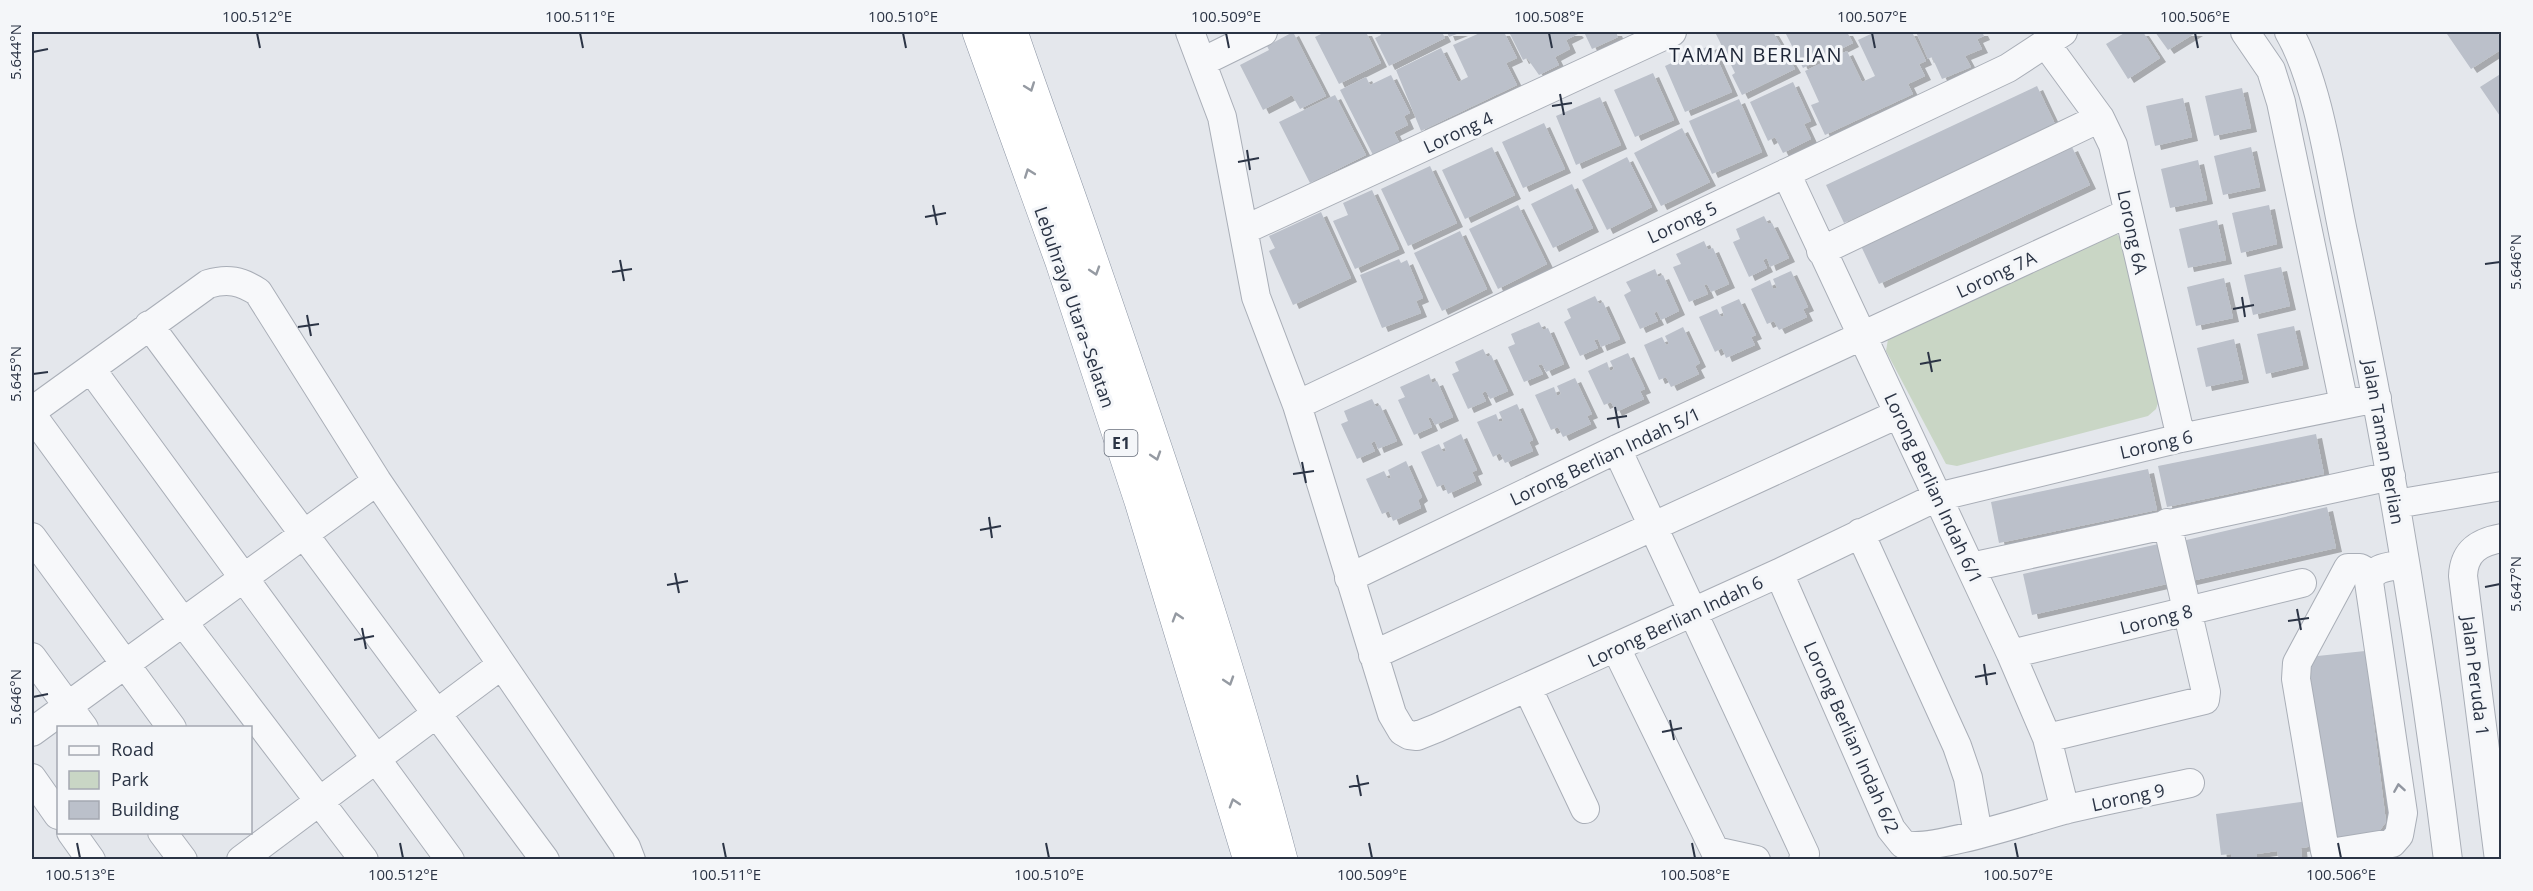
<svg xmlns="http://www.w3.org/2000/svg" width="2533" height="891" font-family="'Open Sans',sans-serif">
<style>
.green{fill:#c9d6c5}
.building{fill:#bbc0ca;filter:url(#shadow)}
.lines{fill:none;stroke-linecap:round;stroke-linejoin:round}
.minor-casing{stroke:#a9aeb7;stroke-width:30}
.highway-casing{stroke:#8b94a3;stroke-width:34}
.minor{stroke:#f7f8fa;stroke-width:28}
.highway{stroke:#fff;stroke-width:33}
.oneway{stroke:#959aa2}
.oneway2{stroke:#9196a0}
.ticks{fill:none;stroke:#2b3445;stroke-width:2}
.labels{text-anchor:middle;dominant-baseline:central;stroke-width:6;stroke-linejoin:round;paint-order:stroke}
.shield{fill:#f4f6f9;stroke:#676e7b;stroke-width:1.5}
.shield-label{font-size:16px;font-weight:bold;fill:#2b3445}
.street-label{font-size:18px;fill:#2b3445;stroke:#f4f6f9}
.neighbourhood-label{font-size:20px;letter-spacing:1.5px;fill:#1d2536;stroke:#f4f6f9}
.neatline{fill:none;stroke:#2b3445;stroke-width:2}
.ticks-label{font-size:15px;text-anchor:middle;fill:#2b3445}
</style>
<defs>
<filter id="shadow"><feDropShadow dx="6" dy="4" stdDeviation="0" flood-color="#0004"/></filter>
</defs>
<rect width="100%" height="100%" fill="#e4e7ec"/>
<path class="green" d="M2116 233 2122 240 2159 400 2156 409 2148 416 1957 466 1946 464 1886 351 1888 339Z"/>
<path class="building" d="M1293 32 1326 96 1300 109 1292 95 1263 110 1240 65 1269 50 1267 46Z
M1325 32H1366L1381 63 1339 84 1315 37Z
M1379 32H1442L1445 38 1389 66 1375 38 1381 35Z
M1447 32H1462L1449 37Z
M1482 32H1504L1517 58 1506 63 1517 85 1421 131 1396 70 1441 48 1458 82 1468 77 1453 45Z
M1509 32H1576L1578 34 1566 40 1570 49 1555 57 1559 65 1539 75 1527 58 1523 60Z
M1584 32H1616L1618 37 1592 49Z
M1715 32H1773L1795 69 1742 95 1732 75 1735 73Z
M1785 32H1847L1853 43 1803 68Z
M1875 32H1912L1926 61 1919 64 1925 76 1908 84 1913 94 1825 135 1811 105 1819 102 1805 71 1847 51 1862 82 1875 76 1858 40Z
M1916 32H1982L1984 36 1977 39 1982 49 1965 56 1971 67 1942 79 1932 57 1928 59Z
M2126 32H2143L2160 58 2128 79 2106 44Z
M2155 32H2197L2168 50Z
M2450 32H2497L2499 35 2502 34V49L2471 69 2447 34Z
M1711 45 1732 92 1685 112 1665 66Z
M1653 73 1674 120 1635 137 1614 90Z
M2502 73V119L2480 87Z
M1391 75 1410 113 1404 116 1408 125 1394 132 1399 142 1373 155 1340 90 1366 77 1370 85Z
M1793 82 1811 121 1804 124 1811 139 1783 153 1775 137 1768 141 1750 102Z
M2037 86 2055 124 1844 223 1826 185Z
M2242 88 2251 128 2214 136 2205 96Z
M1335 95 1366 155 1310 183 1279 122Z
M1600 97 1621 145 1576 165 1556 116Z
M2183 98 2192 137 2155 146 2146 106Z
M1739 99 1762 152 1712 174 1689 121Z
M1544 123 1565 169 1523 188 1502 142Z
M1682 128 1710 182 1661 206 1634 153Z
M1492 147 1515 195 1465 219 1442 170Z
M2072 147 2090 185 1879 284 1861 246Z
M2251 147 2260 187 2223 195 2214 156Z
M1627 157 1652 207 1607 230 1582 180Z
M2198 160 2207 200 2170 208 2161 169Z
M1430 166 1457 223 1408 246 1381 189Z
M1572 184 1593 228 1553 248 1531 204Z
M1372 190 1399 249 1355 269 1333 221 1348 215 1343 203Z
M1518 205 1547 264 1498 289 1469 229Z
M2269 205 2277 244 2241 253 2232 213Z
M1321 212 1351 278 1293 305 1269 251 1275 248 1269 236Z
M1764 216 1768 224 1772 223 1789 258 1770 267 1767 258 1763 260 1767 268 1749 277 1733 242 1740 239 1736 229Z
M2217 220 2226 260 2188 268 2179 229Z
M1460 231 1487 289 1442 311 1414 253Z
M1704 241 1708 250 1713 248 1729 284 1711 292 1707 284 1704 285 1708 294 1689 302 1673 267 1681 264 1676 254Z
M1399 259 1401 263 1407 260 1423 298 1416 301 1421 313 1382 328 1360 275Z
M2281 267 2290 306 2253 315 2244 275Z
M1655 269 1658 277 1663 275 1679 311 1661 320 1657 311 1654 313 1658 321 1640 329 1624 295 1631 291 1626 282Z
M1791 271 1808 307 1803 309 1807 317 1779 330 1774 321 1767 324 1751 289 1770 280 1773 289 1777 288 1773 279Z
M2224 278 2233 318 2196 326 2187 287Z
M1595 296 1599 304 1603 302 1620 339 1601 347 1598 339 1594 340 1598 348 1580 356 1564 322 1571 318 1567 309Z
M1739 299 1756 335 1751 337 1755 345 1726 358 1722 348 1715 352 1699 317 1717 309 1721 317 1724 316 1721 307Z
M1539 322 1543 330 1548 328 1564 364 1546 372 1542 364 1538 365 1543 374 1524 382 1508 347 1515 344 1511 334Z
M2294 326 2303 365 2266 374 2257 334Z
M1683 327 1700 363 1695 366 1699 374 1671 387 1666 377 1659 380 1644 345 1662 337 1666 345 1669 344 1665 336Z
M2234 339 2243 379 2206 387 2197 348Z
M1483 349 1487 357 1491 355 1508 391 1490 399 1486 391 1482 393 1486 401 1468 409 1452 374 1459 371 1455 362Z
M1628 353 1645 389 1640 391 1644 399 1616 412 1611 402 1604 405 1588 371 1607 362 1610 371 1614 369 1610 361Z
M1429 374 1432 383 1437 381 1453 417 1435 425 1431 417 1428 418 1432 427 1414 435 1398 400 1405 397 1400 387Z
M1575 378 1592 414 1587 416 1591 424 1563 437 1558 427 1551 430 1535 395 1554 387 1557 396 1561 394 1557 386Z
M1372 399 1376 407 1380 405 1397 441 1378 449 1375 441 1371 443 1375 451 1357 459 1341 424 1348 421 1344 411Z
M1517 404 1533 440 1529 442 1533 451 1505 463 1500 453 1493 457 1477 422 1496 414 1499 422 1503 421 1499 412Z
M1461 434 1477 470 1472 472 1476 481 1448 494 1444 484 1437 487 1421 452 1439 444 1443 452 1446 451 1443 443Z
M2316 434 2324 474 2167 507 2158 466Z
M1406 461 1422 497 1418 500 1421 508 1393 521 1389 511 1382 514 1366 479 1384 471 1388 479 1391 478 1388 470Z
M2148 469 2157 510 1999 543 1991 502Z
M2327 507 2336 548 2187 582 2178 542Z
M2163 543 2171 583 2032 615 2023 574Z
M2365 651 2386 822 2375 837 2331 842 2308 657Z
M2308 801 2314 846 2301 848 2302 858 2279 860 2277 851 2257 854V860H2232L2231 854 2221 855 2216 814Z"/>
<g class="lines">
<g class="minor-casing">
<path id="minor" d="M1190 32 1222 117 1256 297 1297 405 1392 714 1402 731 1409 735 1417 736 1437 728 1779 573 1937 497 2181 438 2377 398
M2245 32 2271 70 2281 102 2344 404
M2289 32C2319 84 2331 176 2344 237 2388 443 2422 651 2448 860
M2046 44 2100 118 2113 145 2181 438
M1202 62 1263 32
M1786 173 2011 654 2047 738 2065 810
M1244 230 1672 32
M1821 251 2100 118
M149 325 545 860
M91 369 450 860
M1297 405 2008 68 2063 32
M32 411 208 284C228 278 241 281 258 292L377 481 626 847 631 860
M32 415 183 622 364 860
M1617 449 1805 854 1803 860
M2396 504 2502 486
M1860 533 1957 746 1968 778 1978 834
M32 537 172 728
M1971 567 2391 476
M1779 573 1891 829 1903 844C1927 854 2034 818 2064 810 2105 800 2148 792 2190 783
M2371 574 2360 568H2348L2297 663 2296 679 2324 845 2325 851 2330 853 2392 843 2399 835 2403 813 2369 582C2373 566 2390 567 2405 564
M1349 578 1617 449 2128 213
M1616 648 1715 851 1756 860
M2011 654 2302 583
M1373 655 1898 414
M32 657 84 728
M1528 689 1585 809
M32 732 377 481
M2047 738 2205 700 2206 692 2167 523
M32 778 58 815
M71 832 91 860
M162 832 183 860
M241 860 500 666
M2499 860 2463 576C2464 551 2479 542 2502 538"/>
</g>
<g class="highway-casing">
<path id="highway" d="M979 32 1062 262 1141 501 1250 860
M1011 32C1036 106 1064 180 1089 254 1158 454 1227 655 1281 860"/>
</g>
<use href="#minor" class="minor"/>
<use href="#highway" class="highway"/>
</g>
<defs><path id="oneway-chevron" d="M-2-3.5L2.5 0L-2 3.5" fill="none" stroke-width="1.6" stroke-linecap="round" stroke-linejoin="round" transform="scale(1.5)"/></defs>
<g class="oneway">
<use href="#oneway-chevron" transform="translate(1030 87) rotate(70)"/>
<use href="#oneway-chevron" transform="translate(1029 173) rotate(-110)"/>
<use href="#oneway-chevron" transform="translate(1095 271) rotate(72)"/>
<use href="#oneway-chevron" transform="translate(1156 456) rotate(72)"/>
<use href="#oneway-chevron" transform="translate(1177 617) rotate(-107)"/>
<use href="#oneway-chevron" transform="translate(1229 681) rotate(72)"/>
<use href="#oneway-chevron" transform="translate(1234 803) rotate(-107)"/>
</g>
<use class="oneway2" href="#oneway-chevron" transform="translate(2399 788) rotate(-99)"/>
<path class="ticks" d="M257 33 260 48M580 33 583 48M903 33 906 48M1226 33 1229 48M1549 33 1552 48M1872 33 1875 48M2195 33 2198 48M33 52 48 49M1560 94 1564 115M1552 106 1572 103M1247 150 1250 170M1238 162 1259 158M933 205 937 225M925 217 946 213M620 260 624 281M2485 264 2500 262M612 272 632 269M2242 297 2245 317M2233 309 2254 305M307 315 311 336M298 327 319 324M1928 352 1932 372M1920 364 1941 360M33 374 48 372M1615 407 1619 428M1607 419 1627 416M1302 462 1306 483M1293 474 1314 471M989 517 992 538M980 530 1001 526M675 573 679 593M667 585 688 581M2485 587 2500 584M2297 609 2301 630M2288 621 2309 618M362 628 366 649M354 640 374 636M1984 664 1987 685M1975 677 1996 673M33 697 48 694M1670 720 1674 740M1662 732 1682 728M1357 775 1361 796M1349 787 1369 783M77 843 80 858M400 843 403 858M723 843 726 858M1046 843 1049 858M1369 843 1372 858M1692 843 1695 858M2015 843 2018 858M2338 843 2341 858"/>
<g class="labels">
<rect class="shield" x="1104.5" y="430" width="33" height="26" rx="4.5"/>
<g class="shield-label">
<text x="1121" y="443">E1</text>
</g>
<g class="street-label">
<text transform="translate(1458 132) rotate(-25)">Lorong 4</text>
<text transform="translate(1682 222) rotate(-25)">Lorong 5</text>
<text transform="translate(2133 232) rotate(78)">Lorong 6A</text>
<text transform="translate(1996 274) rotate(-25)">Lorong 7A</text>
<text transform="translate(1075 307) rotate(71)">Lebuhraya Utara–Selatan</text>
<text transform="translate(2384 442) rotate(80)">Jalan Taman Berlian</text>
<text transform="translate(2156 444) rotate(-13)">Lorong 6</text>
<text transform="translate(1605 456) rotate(-25)">Lorong Berlian Indah 5/1</text>
<text transform="translate(1934 488) rotate(65)">Lorong Berlian Indah 6/1</text>
<text transform="translate(2156 619) rotate(-14)">Lorong 8</text>
<text transform="translate(1675 621) rotate(-25)">Lorong Berlian Indah 6</text>
<text transform="translate(2476 676) rotate(83)">Jalan Peruda 1</text>
<text transform="translate(1852 737) rotate(66)">Lorong Berlian Indah 6/2</text>
<text transform="translate(2128 797) rotate(-12)">Lorong 9</text>
</g>
<g class="neighbourhood-label">
<text x="1756" y="54">TAMAN BERLIAN</text>
</g>
</g>
<rect width="2533" height="891" fill="none" stroke="#f4f6f9" stroke-width="66"/>
<rect x="57" y="726" width="195" height="108" fill="#f4f6f9" stroke="#a4a8b1" stroke-width="1.5"/>
<rect x="69" y="746" width="30" height="9" fill="#f7f8fa" stroke="#a4a8b1" stroke-width="1.5"/>
<text x="111" y="756" font-size="18" fill="#2b3445">Road</text>
<rect x="69" y="771" width="30" height="18" fill="#c9d6c5" stroke="#a4a8b1" stroke-width="1.5"/>
<text x="111" y="786" font-size="18" fill="#2b3445">Park</text>
<rect x="69" y="801" width="30" height="18" fill="#bbc0ca" stroke="#a4a8b1" stroke-width="1.5"/>
<text x="111" y="816" font-size="18" fill="#2b3445">Building</text>
<rect x="33" y="33" width="2467" height="825" class="neatline"/>
<g class="ticks-label">
<text x="257" y="22">100.512°E</text>
<text x="580" y="22">100.511°E</text>
<text x="903" y="22">100.510°E</text>
<text x="1226" y="22">100.509°E</text>
<text x="1549" y="22">100.508°E</text>
<text x="1872" y="22">100.507°E</text>
<text x="2195" y="22">100.506°E</text>
<text transform="translate(16 52) rotate(-90)" y="5">5.644°N</text>
<text transform="translate(2516 262) rotate(-90)" y="5">5.646°N</text>
<text transform="translate(16 374) rotate(-90)" y="5">5.645°N</text>
<text transform="translate(2516 584) rotate(-90)" y="5">5.647°N</text>
<text transform="translate(16 697) rotate(-90)" y="5">5.646°N</text>
<text x="80" y="880">100.513°E</text>
<text x="403" y="880">100.512°E</text>
<text x="726" y="880">100.511°E</text>
<text x="1049" y="880">100.510°E</text>
<text x="1372" y="880">100.509°E</text>
<text x="1695" y="880">100.508°E</text>
<text x="2018" y="880">100.507°E</text>
<text x="2341" y="880">100.506°E</text>
</g>
</svg>
